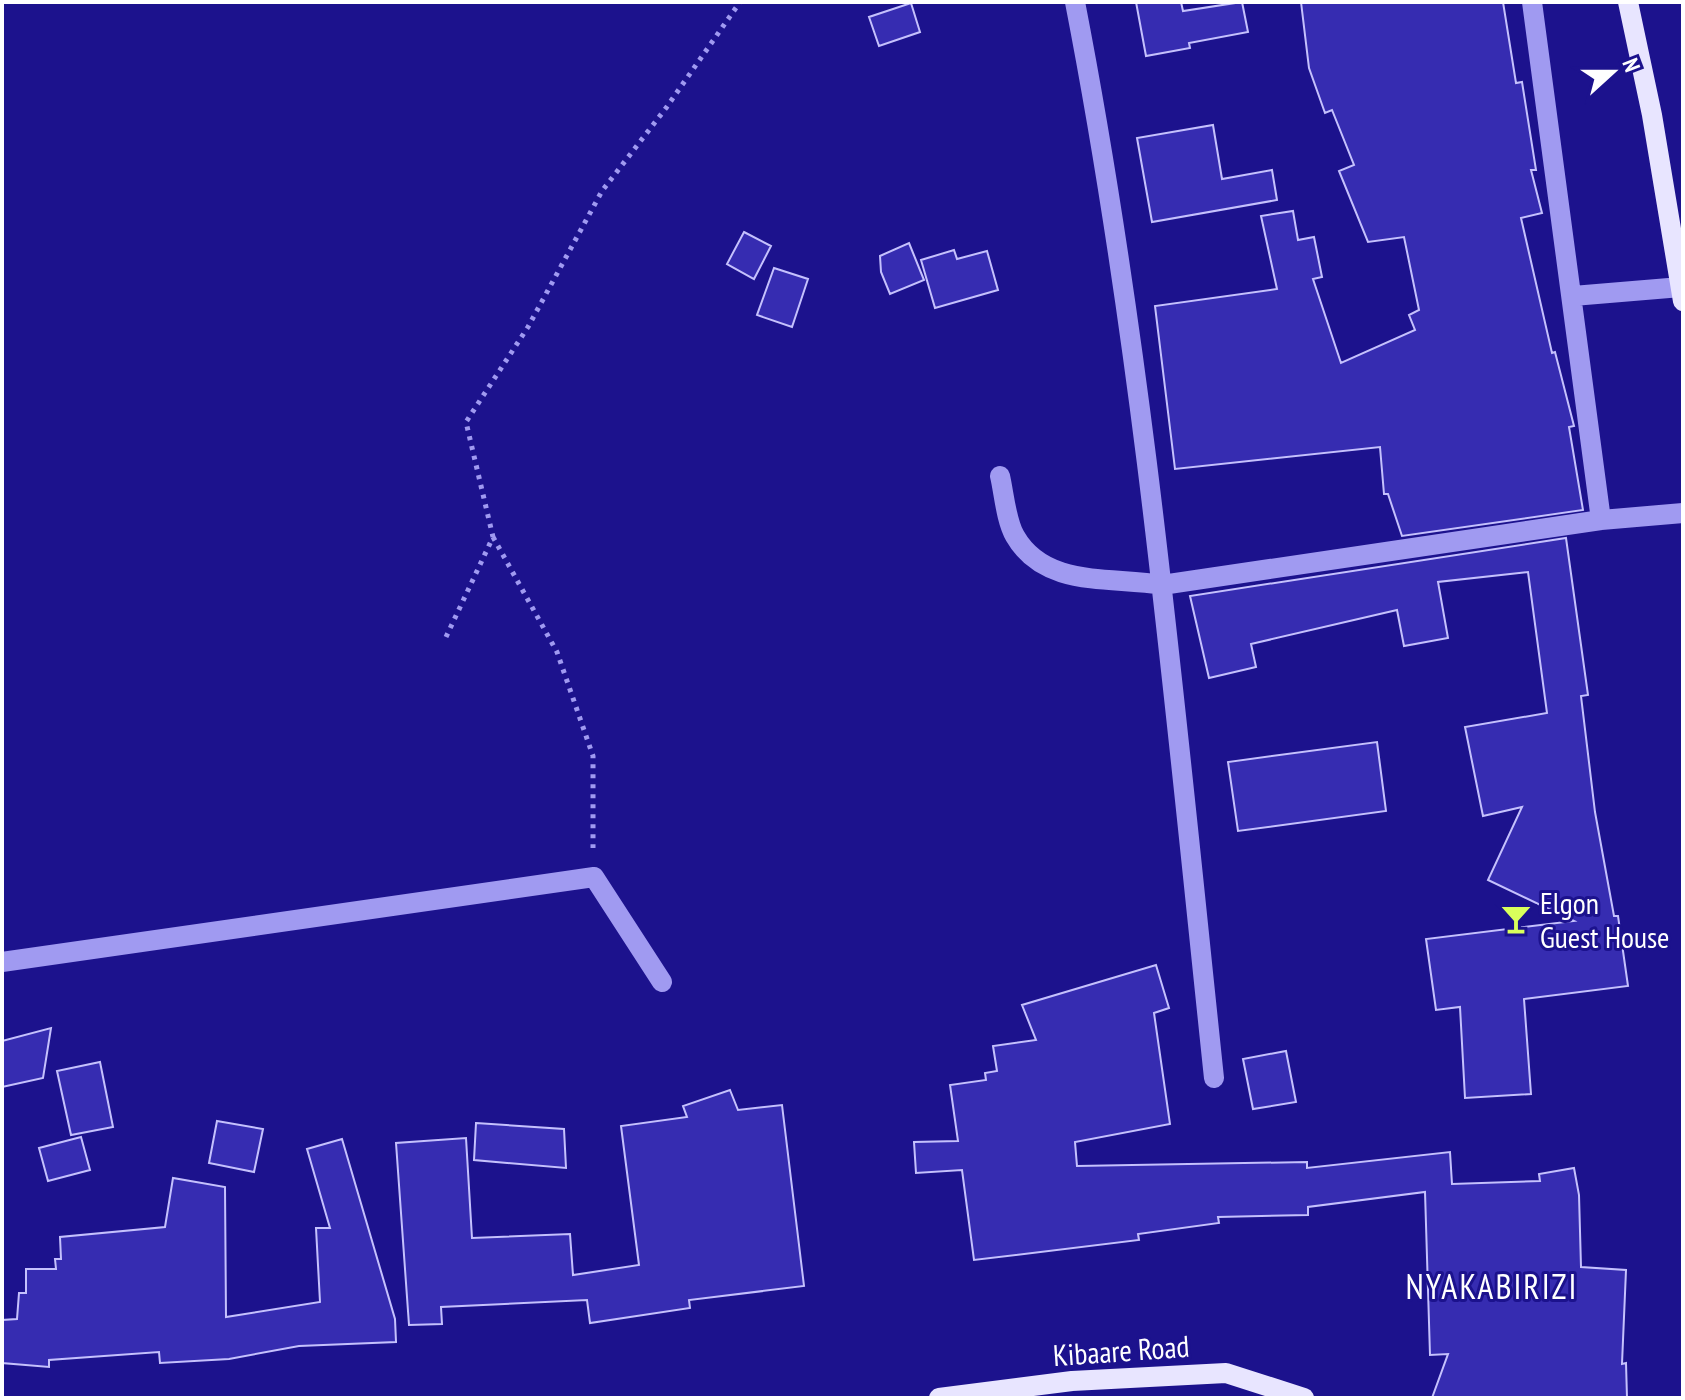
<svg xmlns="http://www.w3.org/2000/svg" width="1685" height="1400" font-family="'PT Sans Narrow',sans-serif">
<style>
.building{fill:#362cb1;stroke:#c5c1fd;stroke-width:2}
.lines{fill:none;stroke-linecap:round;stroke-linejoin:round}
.path{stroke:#a09af1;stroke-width:5;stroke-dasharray:4 6;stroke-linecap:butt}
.minor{stroke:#a09af1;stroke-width:20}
.major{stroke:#e8e5ff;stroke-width:20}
.labels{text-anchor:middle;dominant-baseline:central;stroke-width:6;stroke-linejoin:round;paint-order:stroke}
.poi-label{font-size:30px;fill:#fff;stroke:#1c128d;text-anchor:start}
.street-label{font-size:30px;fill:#fff;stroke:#1c128d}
.quarter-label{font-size:34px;letter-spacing:2px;fill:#fff;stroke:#1c128d}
</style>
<rect width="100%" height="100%" fill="#1c128d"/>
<path class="building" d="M1136 2H1181L1183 11 1242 2 1248 32 1189 43 1190 48 1146 56Z
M1301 2H1503L1516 83 1522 82 1536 170H1531L1542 213 1521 218 1552 353 1555 352 1574 426 1569 427 1583 510 1402 536 1388 494H1384L1380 447 1175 469 1155 306 1277 289 1261 216 1293 211 1298 240 1314 237 1322 277 1313 279 1341 363 1415 330 1409 315 1419 310 1404 237 1368 242 1339 171 1354 165 1332 110 1325 113 1309 68Z
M911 3 920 32 879 46 869 17Z
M1213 125 1222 179 1272 170 1277 200 1152 222 1137 138Z
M744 232 771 246 754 279 727 264Z
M909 243 924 280 890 294 881 272 880 256Z
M954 250 957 259 987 251 998 290 935 308 921 260Z
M774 268 808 279 792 327 757 315Z
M1566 538 1588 695 1581 696 1595 812 1614 916H1618L1628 986 1524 999 1531 1094 1465 1098 1460 1007 1436 1010 1426 939 1574 921 1488 880 1522 807 1483 816 1465 727 1547 713 1528 572 1438 582 1448 638 1404 646 1397 610 1251 644 1256 667 1209 678 1190 596Z
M1377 742 1386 811 1238 831 1228 762Z
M1156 965 1169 1008 1154 1013 1170 1124 1075 1142 1077 1166 1307 1162V1168L1450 1152 1452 1184 1540 1181 1539 1174 1574 1168 1579 1195 1581 1267 1626 1270 1622 1364 1626 1363 1627 1398H1432L1448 1354 1430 1355 1425 1192 1308 1207V1215L1218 1217 1219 1223 1138 1234 1139 1240 974 1260 962 1170 916 1173 914 1142 958 1141 950 1085 986 1080 985 1073 997 1071 993 1046 1036 1040 1022 1005Z
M51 1028 43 1078 2 1087V1041Z
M1286 1051 1296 1102 1253 1109 1243 1059Z
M100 1062 113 1127 71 1135 57 1071Z
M730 1090 738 1110 782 1105 804 1286 689 1300 690 1308 590 1323 587 1300 441 1307 442 1324 409 1325 396 1143 466 1138 472 1238 570 1234 573 1275 639 1265 621 1126 687 1117 683 1106Z
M217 1121 263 1129 254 1172 209 1163Z
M476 1123 564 1129 566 1168 474 1160Z
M81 1137 90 1170 48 1181 39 1148Z
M342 1139 395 1319 396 1342 299 1346 229 1359 160 1363 159 1352 49 1360V1367L2 1363V1320L17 1319 19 1293H26V1269H56L55 1259H61L60 1237 165 1227 173 1178 225 1187 226 1317 320 1302 316 1228H330L307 1149Z"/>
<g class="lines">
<path class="path" d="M493 537 557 652 593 756V848
M446 637 493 537 466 422 528 327 602 191 666 108 740 2"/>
<path class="minor" d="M1075 2C1144 357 1176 719 1214 1078
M1532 2 1601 520 1683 513
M1573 296 1681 287
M1000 476C1004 493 1006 521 1015 536 1045 589 1113 576 1162 585L1601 520
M2 962 594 877 662 982"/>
<path class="major" d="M1628 2 1652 115 1683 301
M939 1398 1072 1381 1226 1373 1304 1398"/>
</g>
<defs>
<g id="bar-bare" transform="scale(2.4)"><path d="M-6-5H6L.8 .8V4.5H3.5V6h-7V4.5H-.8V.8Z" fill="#d9ff5b" stroke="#1c128d" stroke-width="2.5" paint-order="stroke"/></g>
</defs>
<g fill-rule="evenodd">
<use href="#bar-bare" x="1516" y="919"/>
</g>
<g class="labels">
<g class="poi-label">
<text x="1540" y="902">Elgon<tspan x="1540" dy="34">Guest House</tspan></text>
</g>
<g class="street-label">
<text transform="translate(1121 1350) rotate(-4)">Kibaare Road</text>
</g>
<g class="quarter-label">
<text x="1492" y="1286">NYAKABIRIZI</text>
</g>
</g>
<rect width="1685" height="1400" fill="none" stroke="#ffffff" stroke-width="8"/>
<g transform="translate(1613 72) rotate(69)" stroke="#1c128d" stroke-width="6" paint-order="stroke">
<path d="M0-6L14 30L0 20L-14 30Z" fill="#ffffff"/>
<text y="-12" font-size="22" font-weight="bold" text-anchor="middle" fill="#ffffff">N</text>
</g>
</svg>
